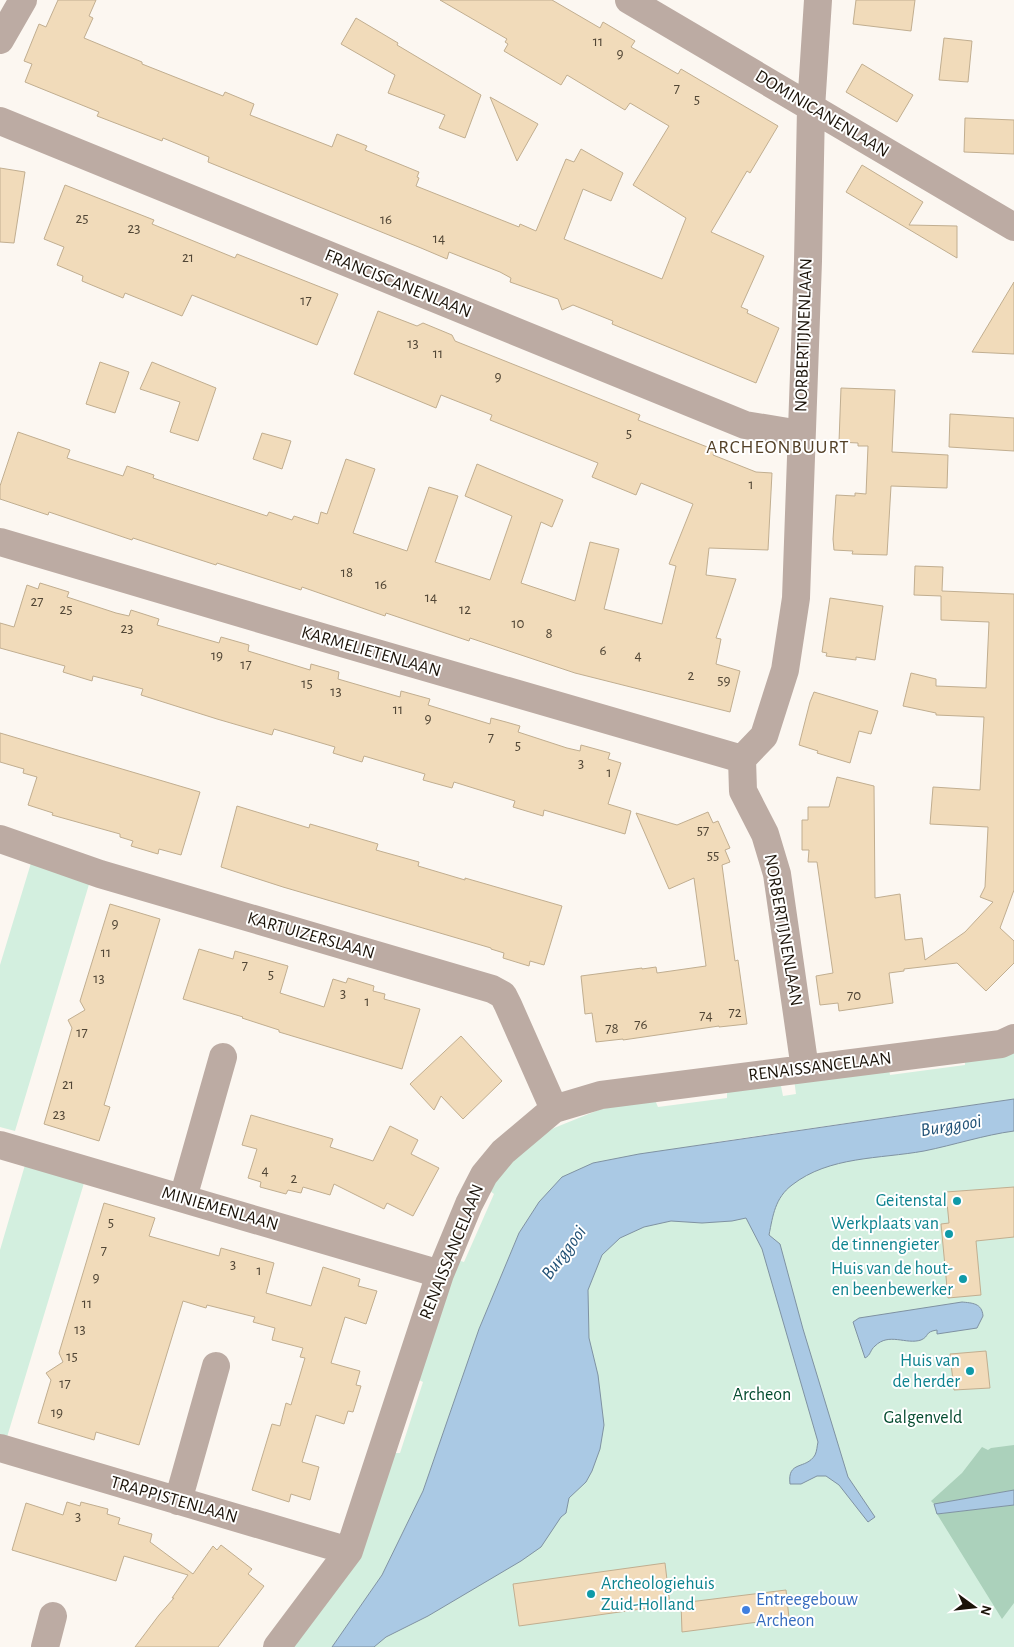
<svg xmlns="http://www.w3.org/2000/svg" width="1014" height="1647" font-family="'Alegreya Sans',sans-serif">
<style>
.green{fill:#d3efdf}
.forest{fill:#abd1bb}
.water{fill:#aac9e4;stroke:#7f92a2}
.building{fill:#f1dbba;stroke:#c1ae90}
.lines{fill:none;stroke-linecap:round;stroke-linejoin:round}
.minor{stroke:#bcaba3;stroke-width:28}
.culture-dot{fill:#0f9aa8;stroke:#fff;stroke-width:2}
.shop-dot{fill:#3f7fe0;stroke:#fff;stroke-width:2}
.labels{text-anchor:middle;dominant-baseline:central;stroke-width:4;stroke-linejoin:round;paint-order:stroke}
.number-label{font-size:15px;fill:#504535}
.street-label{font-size:18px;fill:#1b1309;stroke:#fff}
.culture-label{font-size:18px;fill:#0d838f;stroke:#fff;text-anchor:end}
.park-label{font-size:18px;fill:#044b2f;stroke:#fff}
.shop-label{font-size:18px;fill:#366cbe;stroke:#fff;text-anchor:start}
.neighbourhood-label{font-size:19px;letter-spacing:1px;fill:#544128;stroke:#fff}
.water-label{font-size:19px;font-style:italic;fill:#225277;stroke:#fff}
</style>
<rect width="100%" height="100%" fill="#fcf7f1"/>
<path class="green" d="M31 863 90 881 15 1131 0 1127V965Z
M1014 1048V1099L723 1141 593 1163 539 1202 519 1233 479 1329 423 1491 382 1575 332 1647H290L393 1453H400L423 1382 417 1379 457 1260 464 1262 494 1194 489 1190 497 1174 541 1136 554 1128 601 1109 655 1100 658 1107 727 1098V1091L780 1081 783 1096 796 1094 794 1079 889 1069 890 1075 965 1065V1058Z
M1014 1115V1647H374L386 1637 428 1616 549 1206Z
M25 1165 84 1183 7 1437 0 1435V1250Z"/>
<path class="forest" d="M1014 1445V1490L934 1504 931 1501 962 1473 982 1447 988 1450 991 1448Z
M1014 1505V1603L1002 1619 937 1514Z"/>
<path class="water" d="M1014 1099V1131C984 1135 954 1145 924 1151 880 1159 829 1156 792 1185 775 1198 773 1215 769 1235L780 1244 803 1329 848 1477 875 1517 868 1522 839 1485 826 1476H817L801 1484H790C787 1460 806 1470 815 1455 817 1451 817 1446 818 1442L762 1249 746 1218 732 1221 702 1223 671 1221 644 1227 620 1238 602 1255 588 1290 589 1338 598 1375 604 1425 600 1449 592 1471 586 1482 569 1498 566 1513 561 1517 541 1547 521 1561 428 1616 386 1637 374 1647H332L382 1575 423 1491 479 1329 519 1233 539 1202 562 1177 593 1163 639 1154Z
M962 1302C972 1303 982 1303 983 1316L977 1328 937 1334V1330C924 1332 930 1336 921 1340 906 1345 889 1332 875 1346 870 1350 871 1355 865 1358L853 1322 859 1318Z
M1014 1490V1505L937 1514 934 1504Z"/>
<path class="building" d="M58 0H96L89 16 93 18 84 38 142 62V64L223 96 225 92 254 104 250 115 332 147 337 134 367 146 365 150 419 172 417 177 419 178 416 186 519 227 520 224 536 231 566 159 574 162 581 149 623 173 611 201 583 189 564 239 662 279 686 218 633 185 669 126 630 103 625 110 567 75 561 85 504 51 508 44 505 42 507 39 440 0H552L600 28 603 22 635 41 631 47 678 74 681 69 778 126 750 173 747 171 711 232 764 256 741 307 748 310 747 313 779 328 756 383 612 324 613 321 573 305 562 310 558 299 510 282 511 278 500 272 449 252 447 259 421 248 208 162 209 157 163 138 162 141 97 116 99 112 25 82 32 64 24 61 39 24 46 27Z
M856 0H915L911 31 853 24Z
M356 18 398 43 397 45 481 95 465 138 439 128 445 115 388 93 395 75 341 44Z
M944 38 972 41 968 82 939 80Z
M862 64 913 95 897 122 846 92Z
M490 97 538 124 517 161Z
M965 118 1014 120V154L964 152Z
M862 165 923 202 909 225 957 226V258L846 192Z
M0 168 25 172 14 243 0 242Z
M65 185 154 220 152 224 235 258 237 254 338 294 317 345 192 295 182 316 125 293 123 298 82 281 83 276 57 265 64 247 44 239Z
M1014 282V354L972 352Z
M378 311 417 326 423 323 452 335 455 341 640 415 638 420 715 450 713 455 756 472 772 473 768 550 709 548 706 575 736 579 716 638 721 639 716 664 740 671 730 712 575 673 470 638 469 641 386 613 385 616 302 587 301 590 217 563 216 565 133 538 132 540 49 512 48 515 0 499V486L18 432 70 450 67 458 123 476 127 466 154 475 153 478 267 516 269 512 292 520 294 516 318 524 321 512 327 514 346 459 375 469 353 533 407 551 429 487 458 496 435 562 490 580 512 516 465 496 477 464 563 500 552 527 541 522 521 583 575 601 590 542 619 549 604 609 662 624 676 566 669 564 693 504 641 483 636 495 592 477 598 463 490 420 492 415 441 395 436 408 354 374Z
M100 362 129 372 115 413 86 404Z
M152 362 216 388 198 441 170 432 180 402 140 389Z
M841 388 895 390 892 452 948 455 947 488 891 486 887 555 852 554 853 551 834 550 833 539 836 495 855 496V493L866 494 868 446H858V443L839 442Z
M950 414 1014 418V451L949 447Z
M262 433 291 441 282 469 253 459Z
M915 566 943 567 942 591 1014 594V890L1000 928 1014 941V963L986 991 957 963 904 969V971L889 973 893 1003 839 1011 838 1003 820 1005 816 976 833 973 817 862H808L809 850H802V820H808V807H829L837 777 874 786 875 898 900 894 905 940 922 938 925 960 965 932 993 902 980 897 985 887 988 827 930 824 933 787 980 790 984 717 936 715V713L903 706 911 673 936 679V686L986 688 989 622 941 620V596L914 595Z
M40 583 69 592 67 597 116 613 129 616 131 610 159 619 157 625 219 643 221 637 249 645 248 651 310 670 311 664 339 672 338 679 400 697 401 691 430 699 428 705 490 724 491 718 506 722 520 726 518 732 567 748 580 751 581 745 610 753 608 759 621 763 608 804 631 811 625 834 544 810 543 816 513 807 515 801 454 782 452 788 423 780 425 774 364 756 362 762 333 753 335 747 274 729 272 735 217 719 141 695 143 689 93 676 92 681 63 672 65 666 0 648V623L14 627 27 585 38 589Z
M830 598 883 606 875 660 856 657V660L826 656 827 653 822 652Z
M814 692 878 711 871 734 859 731 850 763 817 753 818 751 799 745 810 702Z
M0 733 200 792 181 855 159 849 158 854 131 846 133 841 120 837V834L52 815 53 813 28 805 37 777 23 773 24 769 0 762Z
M237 806 309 828 310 824 378 844 376 850 419 862 418 866 465 880V878L562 906 544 965 530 961 529 966 503 958 504 953 491 949V948L283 887 221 867Z
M708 812 713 823 718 821 730 848 725 850 730 862 722 865 735 961 738 960 747 1024 719 1027V1026L623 1040V1039L596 1042 592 1013 585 1014 581 976 642 968V969L656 967 657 973 706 966 694 878 669 889 636 813 677 825Z
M110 904 160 919 104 1105 110 1107 99 1141 44 1124 72 1028 68 1020 85 1010 80 1001Z
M199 949 233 959 235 951 288 966 280 993 324 1007 333 979 346 983 348 978 374 986 373 991 385 994 384 999 420 1009 402 1069 279 1032V1030L242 1018 243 1017 183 999Z
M461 1036 502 1081 463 1119 441 1096 434 1110 410 1084Z
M251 1115 333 1139 330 1147 373 1161 390 1126 418 1140 411 1154 439 1168 413 1216 387 1203 384 1209 334 1184 330 1195 303 1187 301 1193 288 1190 286 1194 260 1187 261 1182 248 1178 257 1149 242 1145Z
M1014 1187V1237L976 1241 981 1295 948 1298 941 1224 949 1223 946 1192Z
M104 1203 155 1218 149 1236 219 1256 221 1248 274 1263 266 1293 311 1306 323 1267 360 1279 358 1286 377 1291 366 1324 345 1317 331 1363 360 1371 356 1385 361 1386 353 1412 348 1411 344 1424 316 1415 302 1462 319 1467 310 1500 291 1494 289 1502 252 1490 272 1424 280 1426 286 1403 291 1405 305 1358 300 1357 303 1348 272 1340 275 1328 253 1322 255 1317 207 1305 206 1308 183 1301 139 1445 96 1432 94 1440 38 1423 51 1380 46 1373 63 1362 59 1353Z
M986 1351 990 1388 954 1390 950 1354Z
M67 1502 80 1506 81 1502 108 1509 107 1514 120 1518 118 1524 152 1534 150 1542 193 1574 213 1546 217 1550 221 1545 252 1569 248 1574 264 1586 218 1647H135L159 1615 174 1598H172L188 1575 124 1556 116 1581 12 1550 26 1503 63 1515Z
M665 1563 670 1605 519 1626 513 1584Z
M786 1590 789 1618 682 1632 681 1603Z"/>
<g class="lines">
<path class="minor" d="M629 0 1014 227
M0 40 23 0
M0 121 745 425 800 434
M0 542 335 641 742 759
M0 839 100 874 492 989 503 995 508 1005 554 1109
M805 1069 777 874 765 834 743 791 742 759 764 736 785 670 796 598 808 261 811 108 818 0
M0 1145 440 1274
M183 1198 223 1057
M0 1448 349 1551
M178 1501 216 1366
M45 1647 53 1616
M277 1647 349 1551 440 1274 469 1204 484 1175 503 1152 554 1109 601 1095 1001 1044 1014 1038"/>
</g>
<g class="culture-dot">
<circle cx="957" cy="1201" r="5"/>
<circle cx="949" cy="1234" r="5"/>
<circle cx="963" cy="1279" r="5"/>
<circle cx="970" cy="1371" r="5"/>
<circle cx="591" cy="1594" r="5"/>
</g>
<circle class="shop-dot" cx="746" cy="1610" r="5"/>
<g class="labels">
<g class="number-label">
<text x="598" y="41">11</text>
<text x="620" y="53">9</text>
<text x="677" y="88">7</text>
<text x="697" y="99">5</text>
<text x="82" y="218">25</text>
<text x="386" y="219">16</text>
<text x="134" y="228">23</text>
<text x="439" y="238">14</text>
<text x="188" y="257">21</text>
<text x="306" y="300">17</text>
<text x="413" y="343">13</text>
<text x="438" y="353">11</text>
<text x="498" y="376">9</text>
<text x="629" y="433">5</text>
<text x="751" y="484">1</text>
<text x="347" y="572">18</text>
<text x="381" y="584">16</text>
<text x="431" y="597">14</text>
<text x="37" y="601">27</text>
<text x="66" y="609">25</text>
<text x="465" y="609">12</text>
<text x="518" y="623">10</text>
<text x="127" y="628">23</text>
<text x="549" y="633">8</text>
<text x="603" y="650">6</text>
<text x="217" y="655">19</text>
<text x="638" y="655">4</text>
<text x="246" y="664">17</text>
<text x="691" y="675">2</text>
<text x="724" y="680">59</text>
<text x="307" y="683">15</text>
<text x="336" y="691">13</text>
<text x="398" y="709">11</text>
<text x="428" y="718">9</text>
<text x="491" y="737">7</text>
<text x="518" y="745">5</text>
<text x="581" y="763">3</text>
<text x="609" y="772">1</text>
<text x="703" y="830">57</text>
<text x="713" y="855">55</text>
<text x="115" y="923">9</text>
<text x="106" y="952">11</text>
<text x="245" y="965">7</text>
<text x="271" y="974">5</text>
<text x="99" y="978">13</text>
<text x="343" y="993">3</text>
<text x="854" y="995">70</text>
<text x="367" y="1001">1</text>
<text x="735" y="1012">72</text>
<text x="706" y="1015">74</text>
<text x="641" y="1024">76</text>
<text x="612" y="1028">78</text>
<text x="82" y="1032">17</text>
<text x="68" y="1084">21</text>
<text x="59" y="1114">23</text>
<text x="265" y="1170">4</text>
<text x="294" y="1178">2</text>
<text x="111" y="1222">5</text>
<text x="104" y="1250">7</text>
<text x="233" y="1264">3</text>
<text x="259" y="1270">1</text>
<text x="96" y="1277">9</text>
<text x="87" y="1303">11</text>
<text x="80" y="1329">13</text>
<text x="72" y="1356">15</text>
<text x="65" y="1383">17</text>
<text x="57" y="1412">19</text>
<text x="78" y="1516">3</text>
</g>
<g class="street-label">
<text transform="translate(822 114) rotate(31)">DOMINICANENLAAN</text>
<text transform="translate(398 284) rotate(22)">FRANCISCANENLAAN</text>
<text transform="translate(804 335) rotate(-88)">NORBERTIJNENLAAN</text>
<text transform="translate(371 652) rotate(16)">KARMELIETENLAAN</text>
<text transform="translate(783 930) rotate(80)">NORBERTIJNENLAAN</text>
<text transform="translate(311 936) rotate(16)">KARTUIZERSLAAN</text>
<text transform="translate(820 1067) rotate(-7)">RENAISSANCELAAN</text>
<text transform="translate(220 1209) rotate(16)">MINIEMENLAAN</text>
<text transform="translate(452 1252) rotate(-68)">RENAISSANCELAAN</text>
<text transform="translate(174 1500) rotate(16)">TRAPPISTENLAAN</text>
</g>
<g class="culture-label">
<text x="947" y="1201">Geitenstal</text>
<text x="939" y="1224">Werkplaats van<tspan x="939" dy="21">de tinnengieter</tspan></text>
<text x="953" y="1269">Huis van de hout-<tspan x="953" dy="21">en beenbewerker</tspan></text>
<text x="960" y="1361">Huis van<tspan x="960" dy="21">de herder</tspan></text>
<text x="601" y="1584" text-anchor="start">Archeologiehuis<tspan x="601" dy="21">Zuid-Holland</tspan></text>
</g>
<g class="park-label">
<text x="762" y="1395">Archeon</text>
<text x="923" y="1418">Galgenveld</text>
</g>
<g class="shop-label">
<text x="756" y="1600">Entreegebouw<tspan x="756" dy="21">Archeon</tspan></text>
</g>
<g class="neighbourhood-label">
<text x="778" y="447">ARCHEONBUURT</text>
</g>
<g class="water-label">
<text transform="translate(951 1126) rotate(-9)">Burggooi</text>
<text transform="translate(564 1253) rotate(-53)">Burggooi</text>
</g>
</g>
<g transform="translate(974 1607) rotate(105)" stroke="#ffffff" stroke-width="4" paint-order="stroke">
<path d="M0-4L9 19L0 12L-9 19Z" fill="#1b1309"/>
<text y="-8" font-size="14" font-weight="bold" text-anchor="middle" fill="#1b1309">N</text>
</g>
</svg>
